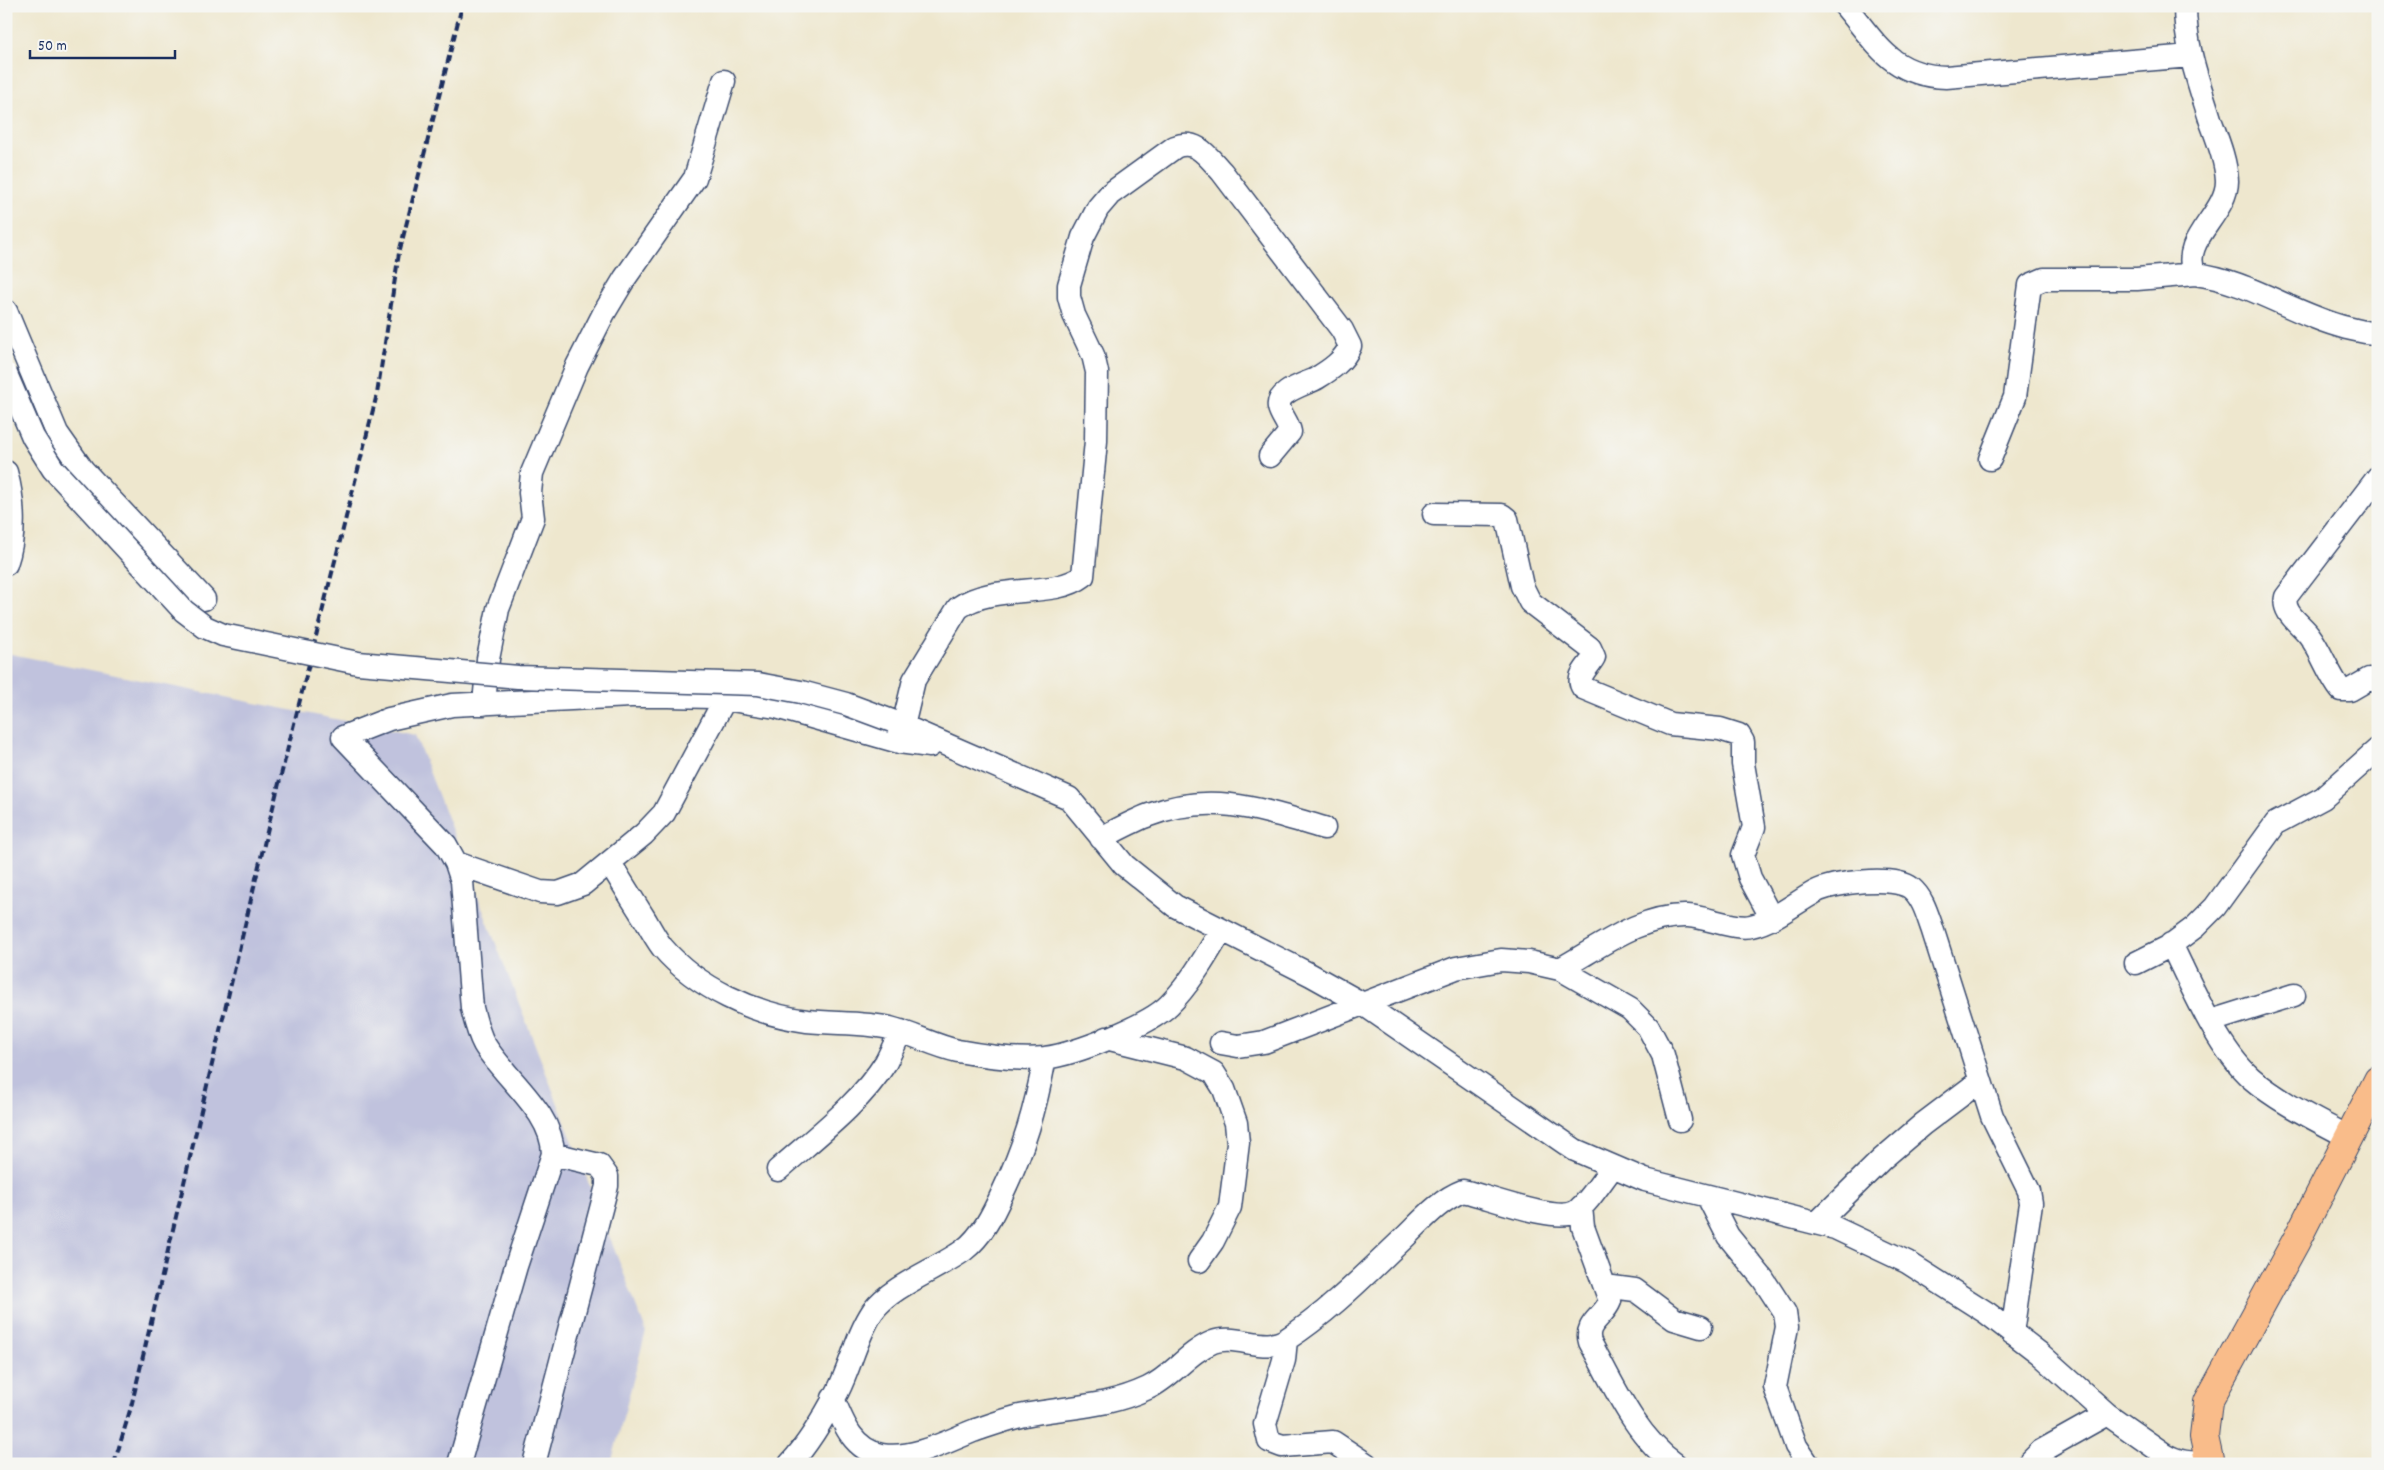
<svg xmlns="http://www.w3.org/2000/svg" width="2384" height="1470" font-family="Dekko,sans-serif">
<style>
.industrial{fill:#c0c2dd}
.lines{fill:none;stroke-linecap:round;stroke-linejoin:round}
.minor-casing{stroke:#3b4b6f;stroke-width:25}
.major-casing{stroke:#3b4b6f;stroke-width:30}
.minor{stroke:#fff;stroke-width:22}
.major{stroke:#f9bc8a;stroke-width:28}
.rail{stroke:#1b2f5e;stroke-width:4;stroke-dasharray:8 4;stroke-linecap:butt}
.minor-bridge-casing{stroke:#3b4b6f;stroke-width:25;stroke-linecap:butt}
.minor-bridge{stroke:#fff;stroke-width:22}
</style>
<rect width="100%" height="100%" fill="#f6f6f2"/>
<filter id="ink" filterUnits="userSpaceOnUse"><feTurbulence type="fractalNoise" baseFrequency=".02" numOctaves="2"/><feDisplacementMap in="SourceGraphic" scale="10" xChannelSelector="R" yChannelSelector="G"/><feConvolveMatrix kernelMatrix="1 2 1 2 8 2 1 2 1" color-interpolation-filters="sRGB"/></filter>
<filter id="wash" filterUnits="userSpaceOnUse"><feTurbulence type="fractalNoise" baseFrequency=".0096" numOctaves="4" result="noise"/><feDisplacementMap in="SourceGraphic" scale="20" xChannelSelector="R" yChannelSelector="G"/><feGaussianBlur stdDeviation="1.12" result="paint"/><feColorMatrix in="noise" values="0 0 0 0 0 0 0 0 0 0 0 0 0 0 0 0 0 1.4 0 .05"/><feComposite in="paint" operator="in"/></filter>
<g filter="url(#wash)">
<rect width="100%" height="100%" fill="#eee7ce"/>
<path class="industrial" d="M6 653 415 735 646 1331 611 1464H6Z"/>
</g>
<g filter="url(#ink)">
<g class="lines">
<g class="minor-casing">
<path id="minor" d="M1845 6C1878 45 1891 75 1946 77L2190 56
M2185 6C2185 47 2199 83 2211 122 2218 141 2226 161 2227 181 2227 215 2178 241 2195 274 2247 280 2295 315 2347 328 2357 330 2368 334 2378 333
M6 311 57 433 83 470 204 599
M1990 459 2015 397 2030 285 2044 279H2137L2195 274
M6 472C14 500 16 536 6 564
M2378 477 2286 597C2282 613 2300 623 2309 635 2322 652 2328 674 2341 690H2350L2369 679 2378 681
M1434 514 1502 515 1507 519 1522 586 1530 602 1590 648 1594 657C1589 667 1575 676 1583 688L1670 724 1720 729 1739 735 1743 742V764L1754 827 1743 855 1750 878 1771 917
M484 704 488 659 498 609 533 518 530 493 532 473 577 366 604 313 625 278 695 178 724 81
M892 721 1069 798 1124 865 1175 906 1311 975 1363 1004 1575 1150 1645 1180 1835 1228 1907 1262 1987 1313 2039 1353 2107 1414 2164 1454C2179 1463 2191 1463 2208 1462
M903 726 914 680 958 608C995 582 1053 599 1083 576L1096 441 1097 372 1093 355 1074 315 1069 297V285L1083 237 1098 208 1110 194 1175 147C1197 138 1208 157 1222 172L1342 330 1350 346C1344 361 1330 370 1317 378 1307 384 1276 391 1279 407 1281 416 1288 422 1290 432L1270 456
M1101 838C1117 830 1133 821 1149 815 1212 791 1263 810 1324 828
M456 863 540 892 558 893 583 884 644 834 664 813 725 699
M610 863C622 883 634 902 646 921 651 930 656 939 662 947 697 988 754 1014 807 1021 835 1024 863 1022 890 1028 913 1034 935 1046 958 1051 985 1056 1017 1061 1045 1058 1075 1054 1148 1026 1169 1005 1190 984 1206 956 1221 931
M2171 944C2191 985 2218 1049 2251 1078 2280 1103 2317 1120 2350 1138
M2136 963 2168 947 2195 927 2215 907 2276 823 2323 798 2378 749
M1560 969C1600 947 1641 914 1688 916 1707 917 1736 930 1751 926 1774 921 1795 903 1815 892 1833 882 1894 875 1911 888 1923 898 1927 914 1932 928L1992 1116 2029 1191 2031 1203 2012 1333
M2211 1021 2294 995
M1106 1038 1186 1058 1214 1073 1224 1089 1236 1123 1238 1143 1230 1207 1213 1241 1199 1261
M1221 1043 1238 1046 1264 1042 1456 968 1501 960 1529 962 1560 969 1630 1009 1648 1027 1663 1055 1680 1120
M778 1170C815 1137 859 1105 886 1062 891 1052 896 1041 901 1031
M1708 1197 1728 1236 1763 1279 1785 1313 1787 1327 1775 1387 1796 1446 1808 1464
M1581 1207 1583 1227 1610 1301C1604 1317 1584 1323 1590 1342 1613 1384 1635 1436 1675 1464
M1817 1223 1882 1159 1923 1124 1980 1081
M1605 1286 1635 1290 1674 1319 1701 1327
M1286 1340 1284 1360 1265 1424 1269 1441 1282 1446 1333 1442 1366 1464
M833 1398C843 1423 853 1450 882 1455 912 1460 946 1442 973 1431 988 1426 1004 1420 1020 1416 1065 1406 1103 1409 1148 1388 1172 1377 1188 1352 1213 1342 1236 1333 1265 1354 1287 1339 1329 1312 1366 1274 1402 1240 1420 1223 1439 1200 1463 1191 1487 1196 1555 1223 1575 1212 1587 1205 1603 1179 1612 1168
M459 1464 516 1266 553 1154C553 1112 505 1079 484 1044 478 1033 475 1020 472 1008L462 881 456 863 446 845 343 737 389 719 452 705 631 696H668L712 697 776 707 899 742 930 746
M534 1464 607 1186V1176L599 1165 553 1154
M790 1464C809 1443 825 1416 838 1391 851 1365 857 1335 873 1311 891 1286 938 1269 964 1250 982 1236 993 1214 1002 1194 1025 1146 1035 1110 1045 1058
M2028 1464 2041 1451 2107 1414"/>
</g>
<g class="major-casing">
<path id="major" d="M2210 1464 2204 1437 2208 1402 2296 1241 2378 1080"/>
</g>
<use href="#minor" class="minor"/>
<use href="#major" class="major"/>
<path class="rail" d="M114 1464 131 1407 270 819 377 394 399 253 462 6"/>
<g class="minor-bridge-casing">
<path id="minor-bridge" d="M6 374 33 437 53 469 184 611 205 627 223 635 358 663 518 677 758 684 801 692 846 704 892 721"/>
</g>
<use href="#minor-bridge" class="minor-bridge"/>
</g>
</g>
<rect width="2384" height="1470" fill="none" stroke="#f6f6f2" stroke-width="25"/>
<path d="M30 50v8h145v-8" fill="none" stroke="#1b2f5e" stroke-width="2.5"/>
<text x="38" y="50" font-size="15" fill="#1b2f5e" stroke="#f6f6f2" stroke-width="4" paint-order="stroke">50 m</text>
</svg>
